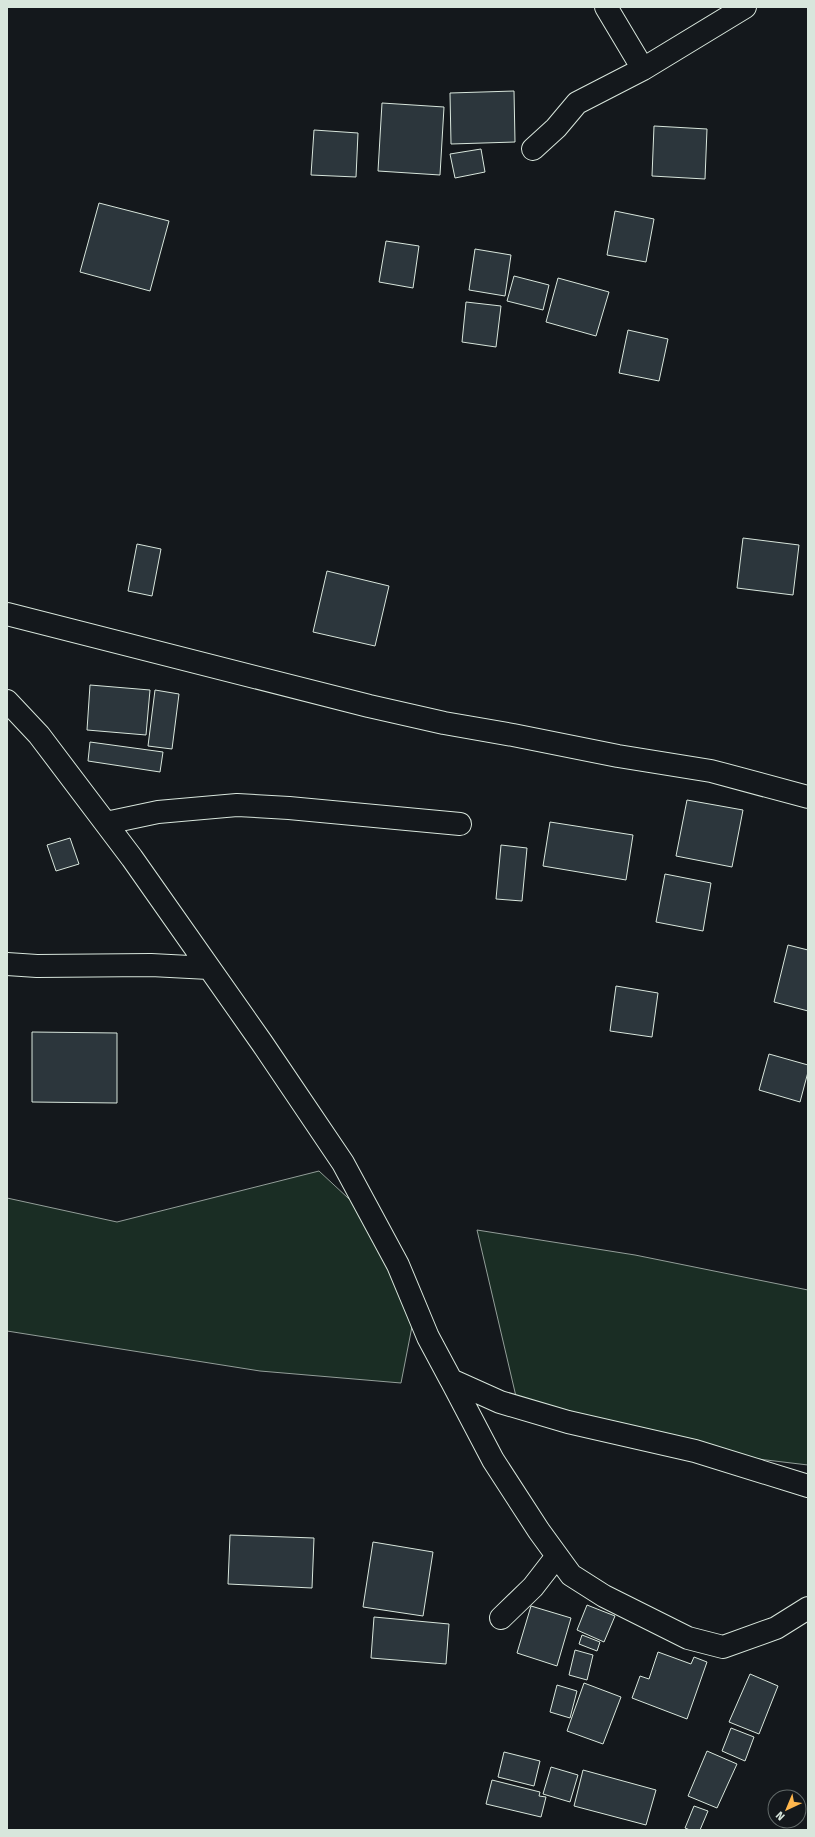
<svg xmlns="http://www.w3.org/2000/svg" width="815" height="1837" font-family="'Fira Sans',sans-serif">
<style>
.green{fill:#1a2d24;stroke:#939e99}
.building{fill:#2c363c;stroke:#d8e6dc}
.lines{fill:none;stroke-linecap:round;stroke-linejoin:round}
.minor-casing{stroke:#d8e6dc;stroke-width:24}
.minor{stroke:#14181c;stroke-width:22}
</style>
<rect width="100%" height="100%" fill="#14181c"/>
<path class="green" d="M319 1171 391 1238 416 1306 401 1383 260 1371 7 1331V1198L117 1222Z
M477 1230 635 1255 808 1290V1465L758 1459 518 1405Z"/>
<path class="building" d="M514 91 515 142 451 144 450 93Z
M382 103 444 107 440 175 378 171Z
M654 126 707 129 705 179 652 176Z
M314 130 358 133 356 177 311 175Z
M481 149 485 172 455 178 450 154Z
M99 203 169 221 150 291 80 272Z
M615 211 654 219 646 262 607 255Z
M386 241 419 246 413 288 379 282Z
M475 249 511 255 505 296 469 290Z
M514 276 549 285 543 310 507 301Z
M558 278 609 292 596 336 546 322Z
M466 302 501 306 496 347 462 342Z
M628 330 668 339 659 381 619 373Z
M743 538 799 545 793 595 737 588Z
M137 544 161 549 152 596 128 591Z
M327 571 389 586 375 646 313 632Z
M90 685 150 690 146 735 87 730Z
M155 690 179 694 172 749 148 746Z
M90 742 163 752 160 772 88 761Z
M687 800 743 810 732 867 676 856Z
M550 822 633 835 626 880 543 866Z
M70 838 79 864 56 871 47 845Z
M501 845 527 848 522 901 496 899Z
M665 874 711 883 703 931 656 922Z
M788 945 808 950V1011L774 1002Z
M616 986 658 993 652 1037 610 1031Z
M32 1032 117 1033V1103L32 1102Z
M769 1054 808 1065V1072L800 1102 759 1090Z
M230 1535 314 1538 312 1588 228 1584Z
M373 1542 433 1552 423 1616 363 1607Z
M587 1605 615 1616 604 1642 577 1630Z
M531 1606 571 1618 557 1666 517 1653Z
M374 1617 449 1624 446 1664 371 1658Z
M582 1635 600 1642 597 1651 579 1644Z
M575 1650 593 1655 587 1680 569 1675Z
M658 1652 691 1664 694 1657 707 1662 687 1719 632 1698 640 1676 649 1679Z
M750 1674 778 1686 759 1734 729 1722Z
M584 1683 621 1697 603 1744 567 1731Z
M557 1685 577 1691 570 1718 550 1712Z
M731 1728 754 1737 745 1761 722 1751Z
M707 1751 737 1764 717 1808 688 1796Z
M504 1752 540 1761 534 1786 498 1777Z
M551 1767 578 1775 570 1802 543 1794Z
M583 1770 656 1790 646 1825 574 1806Z
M492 1780 540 1792 539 1796 546 1797 541 1817 486 1804Z
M694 1806 708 1811 700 1830H690L685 1828Z"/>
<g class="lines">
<g class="minor-casing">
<path id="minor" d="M606 7 643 69
M533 149 556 128 577 103 643 69 745 7
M7 614 369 706 444 723 513 735 618 756 711 771 808 797
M7 701 39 735 132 858 262 1043 343 1163 398 1265 428 1337 451 1380 500 1402 568 1422 695 1451 808 1486
M106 823 158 812 237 805 289 808 460 824
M7 964 37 966 151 965 209 968
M451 1380 493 1460 539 1531 571 1575 604 1596 688 1638 723 1647 776 1628 808 1608
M501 1618 533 1587 557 1556"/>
</g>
<use href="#minor" class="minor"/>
</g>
<rect width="815" height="1837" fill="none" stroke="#d8e6dc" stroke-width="16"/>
<g transform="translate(787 1809) rotate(224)"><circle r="19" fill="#14181c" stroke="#626a69"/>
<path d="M0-3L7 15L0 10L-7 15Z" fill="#ffb74d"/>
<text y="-6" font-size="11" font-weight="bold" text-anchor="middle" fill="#d8e6dc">N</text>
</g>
</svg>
